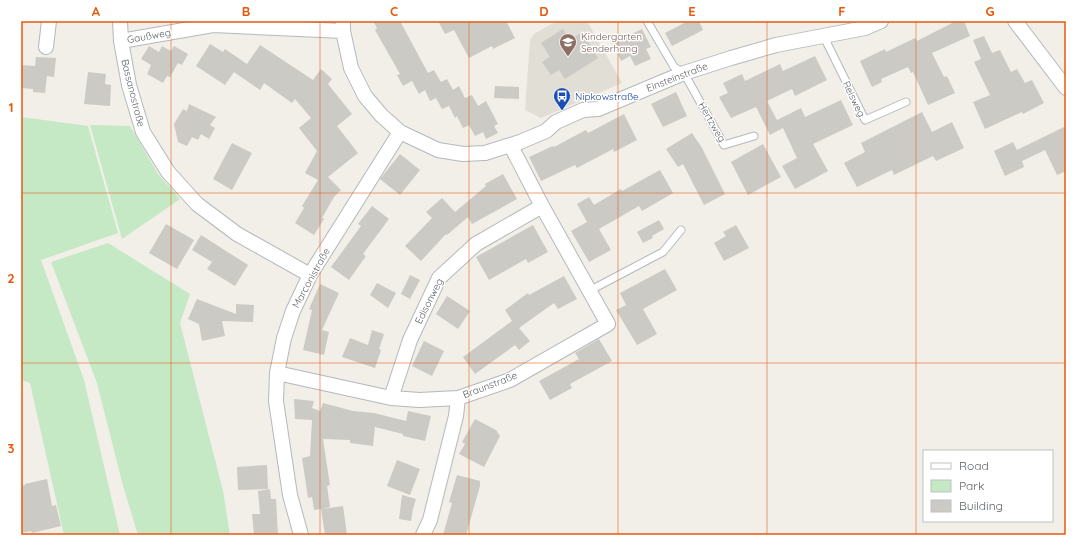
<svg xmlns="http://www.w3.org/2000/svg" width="1087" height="556" font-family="Quicksand,sans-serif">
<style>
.education{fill:#e1ded6}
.green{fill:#c5e8c5}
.building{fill:#cccac5}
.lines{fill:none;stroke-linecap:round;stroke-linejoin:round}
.service-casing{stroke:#b5b8bc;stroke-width:9}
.minor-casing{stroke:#b5b8bc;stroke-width:16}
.service{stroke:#fff;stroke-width:7}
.minor{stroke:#fff;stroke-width:14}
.grid{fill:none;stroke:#e8590c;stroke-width:1;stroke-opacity:0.55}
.labels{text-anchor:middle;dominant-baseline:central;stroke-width:3;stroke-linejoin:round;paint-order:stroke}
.street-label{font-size:10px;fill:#5f6368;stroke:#fff}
.education-label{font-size:10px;fill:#785e54;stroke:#fff;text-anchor:start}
.transit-label{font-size:10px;fill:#164399;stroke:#fff;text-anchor:start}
.neatline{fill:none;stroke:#e8590c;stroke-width:1.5}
.grid-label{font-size:13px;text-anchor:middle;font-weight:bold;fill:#e8590c}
</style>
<rect width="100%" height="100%" fill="#f1efe8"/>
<path class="education" d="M557 21H587L622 83 541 118 525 110 530 40 534 34Z"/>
<path class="green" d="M21 117 88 126 118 233 41 260 84 380 120 535H64L30 383 21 380Z
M90 125 130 126 158 174 180 199 122 239Z
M108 243 190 294 180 323 223 491 230 535H138L122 482 97 383 51 262Z"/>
<path class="building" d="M373 21H400L428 73 434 70 441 82 447 79 453 90 459 86 465 98 472 95 478 106 486 101 498 124 494 126 498 133 486 139 483 132 475 136 469 125 463 128 457 116 455 118 449 106 442 109 436 98 430 101 425 90 419 94 412 81 403 86 397 75 400 74 375 30 377 28Z
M438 21H506L515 38 493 49 492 46 469 58 454 30 445 34Z
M688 21H699L703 30 672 46 665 33Z
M956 21H964L970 36 932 53 944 77 947 76 955 93 928 105 913 72 911 73 908 67 881 79 882 82 872 87 860 61 885 49 886 52 915 38 917 41Z
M563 29 570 40 582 32 598 58 565 79 559 70 551 75 542 62 550 57 541 43Z
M642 29 651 47 646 49 651 59 635 66 630 56 621 61 612 43Z
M984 36 992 53 1000 50 1011 72 1017 69 1025 83 1032 80 1044 103 1023 114 1022 112 985 129 973 102 990 95 974 62 981 59 973 40Z
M210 44 223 52 225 49 247 64 260 45 313 80 321 69 332 79 328 84 352 114 337 126 358 153 328 177 341 190 334 197 322 218 324 219 314 235 295 223 304 208 302 206 318 180 305 173 317 151 299 128 311 118 295 99 292 103 264 83 260 90 234 72 225 85 196 66Z
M149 46 159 52 162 46 171 51 174 46 188 54 182 65 178 63 170 77 167 76 163 83 147 74 151 65 141 59Z
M815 56 827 80 795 96 792 89 767 101 777 120 801 108 805 117 841 100 853 125 813 144 828 171 795 189 782 166 797 158 783 128 770 135 756 107 731 118 719 97 728 93 723 83 742 74 745 81 780 64 783 71Z
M36 57 56 58 54 77 47 76 45 93 33 92V89L21 88V65L35 66Z
M88 72 106 74 105 84 111 85 110 106 84 104Z
M495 86 519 87V99L494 98Z
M676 92 687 116 663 127 651 104Z
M189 104 216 117 210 125 215 128 209 139 201 134 198 140 192 137 187 146 178 142 174 124 183 109 187 111Z
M922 112 932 132 952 122 964 148 936 161 933 156 894 175 892 170 857 187 844 163 865 152 861 143Z
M624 114 637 140 614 152 613 149 577 168 575 165 541 181 529 157 553 146 554 147 586 130 588 133Z
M1066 126V171L1057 175 1045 150 1022 161 1024 167 1005 176 994 151 1013 142 1017 150Z
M692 133 702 148 725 194 704 205 683 164 678 167 666 149Z
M232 143 252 153 232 190 213 179Z
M763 144 781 177 748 195 731 162Z
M400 154 420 170 400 195 380 179Z
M660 170 673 193 642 211 639 206 599 229 611 250 589 262 571 231 587 222 577 204 589 197 594 205 621 189 622 191Z
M503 174 517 199 472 224 468 217 447 235 446 234 421 261 405 246 432 218 426 212 442 198 455 212 486 186 485 184Z
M372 206 389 219 363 254 366 256 349 280 331 267 361 226 358 224Z
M659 220 664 229 652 236 653 238 643 243 637 232Z
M166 224 194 240 177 269 149 253Z
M533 225 548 252 528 263 526 259 489 280 476 257Z
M736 225 749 248 724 261 714 243 726 236 723 232Z
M201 235 248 265 235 286 207 269 212 262 192 250Z
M665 269 677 290 643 309 657 334 637 345 616 310 626 305 620 293Z
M410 275 420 280 410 299 401 294Z
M564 276 577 299 558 309 554 303 519 328 530 341 519 350 515 345 475 374 463 357 512 321 505 310 528 293 529 295Z
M377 283 396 293 388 308 370 295Z
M320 284 339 293 322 330 329 332 324 355 303 350 312 310 309 309Z
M447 296 470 311 458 329 436 314Z
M197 299 236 314V304L254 305 253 322 222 321 225 336 202 341 199 324 188 319Z
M372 330 384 334 379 349 381 350 375 368 342 357 350 338 368 345Z
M599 339 612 361 570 384 572 388 550 400 539 381 579 359 575 353Z
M424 341 444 351 432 376 412 366Z
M294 399 314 401 312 408 320 411 323 403 353 411 374 413 406 421 408 411 431 416 425 441 403 436V434L375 427 373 446 350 443V440L323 439 330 485 327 486 330 507 323 509 343 506 347 535H325L321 509 314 510 312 497 308 498 302 458 310 456 312 420 295 419Z
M475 419 496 430 500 436 484 467 459 454 465 444 462 442Z
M397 460 420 469 410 495 387 486Z
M267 465 268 489 238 490 237 467Z
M457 475 480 481V486L466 535H443L452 503 449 502Z
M47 479 52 506 56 505 61 526 32 533 31 531 21 533V486L25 485V484Z
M270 489 271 499H276L278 535H254L252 514H260L258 491Z
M402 495 416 499 413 509 411 521 399 519Z"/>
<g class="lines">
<g class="service-casing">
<path id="service" d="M647 21 674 67 684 73 724 145 754 136
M824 37 865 120 906 102
M589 291 663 252 681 230"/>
</g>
<g class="minor-casing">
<path id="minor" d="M120 21 121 41 129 85 143 132 168 172 197 204 237 234 310 275
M343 21V31L351 68 365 96 381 115 400 132 438 150 463 154 485 153 520 142 546 131 556 122 583 110 598 109 684 73 731 58 776 45 865 28 881 21
M1015 21 1066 88
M121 41 213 25 343 31
M46 47 49 21
M277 373 391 398 420 400 458 398 510 380 608 324 542 206 511 146
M391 398 410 340 439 278 476 244 542 206
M301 535 290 495 276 401 277 373 284 338 293 311 310 275 400 132
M423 535 430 520 456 416 458 398"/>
</g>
<use href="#service" class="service"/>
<use href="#minor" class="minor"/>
</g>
<path class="grid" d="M171 21V535M320 21V535M469 21V535M618 21V535M767 21V535M916 21V535M21 193H1066M21 363H1066"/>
<defs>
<g id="school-pin" transform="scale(0.9)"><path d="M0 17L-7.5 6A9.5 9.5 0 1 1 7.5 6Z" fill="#8d6e63" stroke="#fff"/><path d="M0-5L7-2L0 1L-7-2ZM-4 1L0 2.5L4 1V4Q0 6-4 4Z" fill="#fff"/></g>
<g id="bus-pin" transform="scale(0.9)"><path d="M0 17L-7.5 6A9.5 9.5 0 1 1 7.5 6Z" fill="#1a4fb4" stroke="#fff"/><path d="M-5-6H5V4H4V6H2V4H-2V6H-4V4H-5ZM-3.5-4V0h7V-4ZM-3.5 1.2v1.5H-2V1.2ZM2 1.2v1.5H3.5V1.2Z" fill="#fff"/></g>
</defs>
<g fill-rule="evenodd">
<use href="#school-pin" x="568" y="42"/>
<use href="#bus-pin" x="562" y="96"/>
</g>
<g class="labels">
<g class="street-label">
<text transform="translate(149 36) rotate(-10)">Gaußweg</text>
<text transform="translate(677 77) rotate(-21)">Einsteinstraße</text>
<text transform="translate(133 93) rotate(76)">Bassanostraße</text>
<text transform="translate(854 99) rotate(64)">Reisweg</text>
<text transform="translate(712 122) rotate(60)">Hertzweg</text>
<text transform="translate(311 278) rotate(-61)">Marconistraße</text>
<text transform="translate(429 301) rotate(-63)">Edisonweg</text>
<text transform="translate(490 385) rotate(-21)">Braunstraße</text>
</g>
<g class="education-label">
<text x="581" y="36">Kindergarten<tspan x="581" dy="12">Senderhang</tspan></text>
</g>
<g class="transit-label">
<text x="575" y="96">Nipkowstraße</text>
</g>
</g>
<rect width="1087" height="556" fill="none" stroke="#ffffff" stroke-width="44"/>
<rect x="923" y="450" width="130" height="72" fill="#ffffff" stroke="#bfc1c3"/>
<rect x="931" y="463" width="20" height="6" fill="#ffffff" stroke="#bfc1c3"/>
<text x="959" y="470" font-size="12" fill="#5f6368">Road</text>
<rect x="931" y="480" width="20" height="12" fill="#c5e8c5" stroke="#bfc1c3"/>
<text x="959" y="490" font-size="12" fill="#5f6368">Park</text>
<rect x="931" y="500" width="20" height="12" fill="#cccac5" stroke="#bfc1c3"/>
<text x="959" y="510" font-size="12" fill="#5f6368">Building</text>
<rect x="22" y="22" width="1043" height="512" class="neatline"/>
<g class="grid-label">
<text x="96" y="16">A</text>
<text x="246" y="16">B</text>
<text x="394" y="16">C</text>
<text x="544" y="16">D</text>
<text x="692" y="16">E</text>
<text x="842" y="16">F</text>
<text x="990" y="16">G</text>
<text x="11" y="112">1</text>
<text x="11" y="283">2</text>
<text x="11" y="453">3</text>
</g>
</svg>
